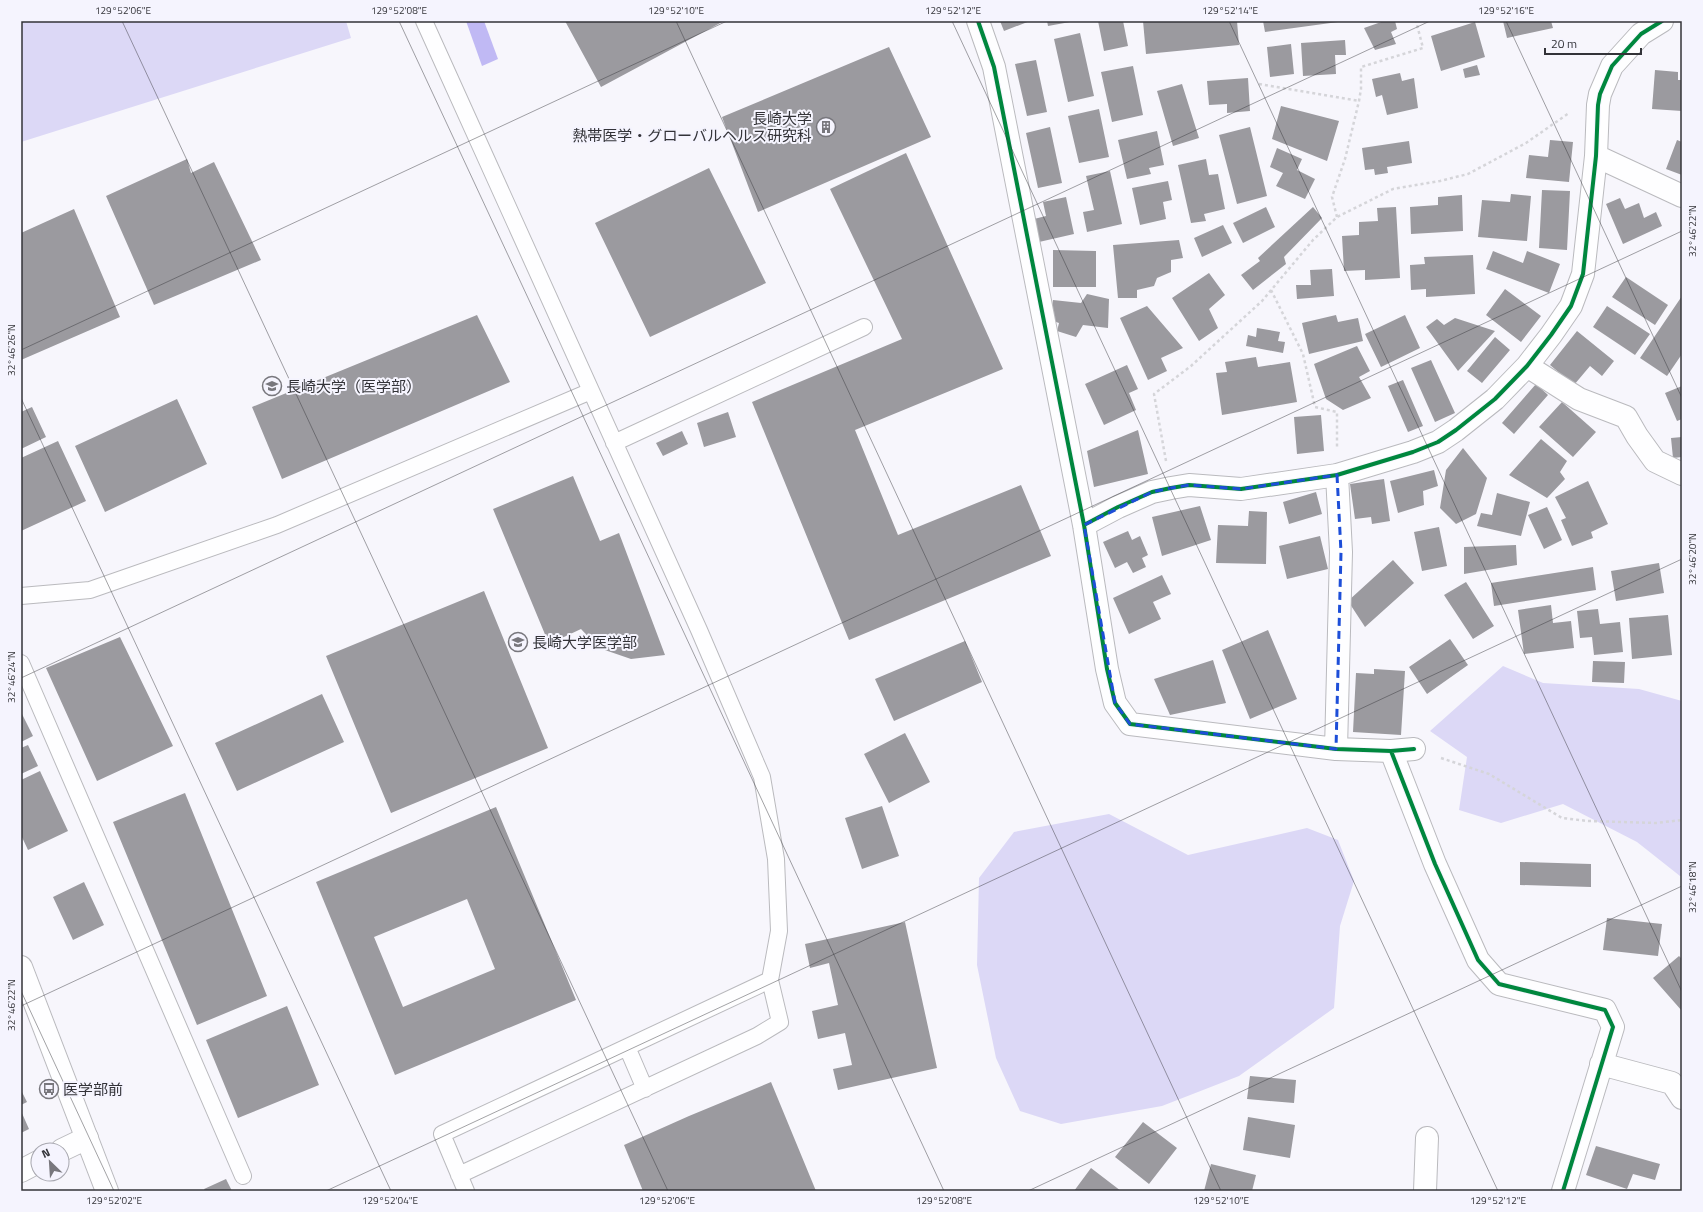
<svg xmlns="http://www.w3.org/2000/svg" width="1703" height="1212" font-family="'Titillium Web','Noto Sans JP',sans-serif">
<style>
.green{fill:#dcd8f6}
.water{fill:#c0b9f4}
.building{fill:#9b9a9f;fill-rule:evenodd}
.lines{fill:none;stroke-linecap:round;stroke-linejoin:round}
.service-casing{stroke:#bababe;stroke-width:18}
.minor-casing{stroke:#bababe;stroke-width:24}
.tertiary-casing{stroke:#bababe;stroke-width:24}
.path{stroke:#d5d5d9;stroke-width:2.5;stroke-dasharray:3 3;stroke-linecap:butt}
.service{stroke:#fefeff;stroke-width:16}
.minor{stroke:#fefeff;stroke-width:22}
.tertiary{stroke:#fefeff;stroke-width:22}
.cycleway-casing{stroke:#f5f4fe;stroke-width:6}
.cycleway{stroke:#00873e;stroke-width:4}
.marked{fill:none;stroke:#1d4ed8;stroke-width:3;stroke-dasharray:8 5;stroke-linejoin:round}
.ticks{fill:none;stroke:#333338;stroke-width:1;stroke-opacity:0.45}
.labels{text-anchor:middle;dominant-baseline:central;stroke-width:4;stroke-linejoin:round;paint-order:stroke}
.poi-label{font-size:15px;fill:#333338;stroke:#f5f4fe;text-anchor:start}
.neatline{fill:none;stroke:#333338;stroke-width:1.5}
.ticks-label{font-size:10px;text-anchor:middle;fill:#333338}
</style>
<rect width="100%" height="100%" fill="#f7f6fc"/>
<path class="green" d="M21 21H346L351 38 21 142Z
M1503 666 1543 683 1639 689 1682 701V875L1680 876 1637 842 1563 804 1501 823 1459 810 1467 757 1430 731Z
M1109 814 1188 855 1307 828 1338 840 1354 881 1340 926 1334 1008 1239 1076 1162 1106 1061 1124 1020 1111 996 1058 977 965 979 878 1014 832Z"/>
<path class="water" d="M466 21H484L498 59 482 66Z"/>
<path class="building" d="M565 21H724L601 87Z
M1000 21H1030L1004 31Z
M1047 21H1070V22L1048 26Z
M1098 21H1123L1128 46 1104 51Z
M1143 21H1237L1239 45 1146 54Z
M1263 21H1338V22L1265 32Z
M1384 21H1395L1397 29 1391 32 1396 44 1375 50 1364 28Z
M1503 21H1551L1553 28 1507 38Z
M1475 22 1485 57 1441 71 1431 36Z
M1080 33 1094 96 1068 102 1054 39Z
M1345 40 1346 55H1335L1336 74 1303 76 1301 43Z
M1291 44 1294 74 1270 77 1267 47Z
M889 47 931 137 758 212 722 117Z
M1036 60 1047 112 1027 116 1015 64Z
M1477 65 1480 75 1465 78 1463 69Z
M1133 66 1143 115 1112 122 1101 72Z
M1655 70 1678 72V80H1682V111L1652 109Z
M1400 73 1402 81 1414 78 1418 108 1387 115 1382 95 1376 97 1372 79Z
M1248 78 1250 111 1227 113V104L1209 105 1207 81Z
M1182 84 1199 138 1173 146 1157 91Z
M1281 106 1339 121 1327 161 1272 139Z
M1099 109 1109 157 1079 163 1068 116Z
M1050 127 1062 183 1038 188 1026 133Z
M1250 127 1267 196 1237 204 1219 135Z
M1157 131 1164 165 1149 168 1151 174 1127 179 1118 140Z
M1550 140 1573 142 1569 182 1526 178 1529 155 1548 157Z
M1677 140 1682 142V175L1666 169Z
M1409 141 1412 163 1387 167 1388 173 1375 175 1374 169 1365 170 1362 148Z
M1277 148 1302 159 1297 170 1315 179 1305 199 1276 186 1283 173 1270 167Z
M906 153 1003 369 855 430 898 535 1021 485 1051 556 849 640 752 402 902 339 830 189Z
M187 159 191 173 214 162 261 260 154 305 106 196Z
M1206 159 1209 175 1218 174 1225 209 1204 214 1206 221 1191 223 1178 165Z
M709 168 766 283 650 337 595 223Z
M1110 171 1122 224 1087 232 1083 212 1094 210 1086 176Z
M1168 181 1172 200 1163 202 1166 219 1140 225 1132 188Z
M1542 190 1570 191 1567 250 1539 248Z
M1511 194 1531 196 1527 241 1478 237 1482 200 1510 202Z
M1462 195 1463 231 1411 234 1410 207 1438 205V197Z
M1066 197 1074 234 1039 242 1034 219 1046 216 1043 202Z
M1620 198 1625 209 1639 203 1644 218 1656 212 1662 226 1623 244 1606 204Z
M1266 207 1275 227 1243 243 1233 223Z
M1313 207 1322 218 1284 257 1286 264 1253 290 1241 275 1260 261 1258 258Z
M1396 207 1400 278 1365 280V270L1344 271 1342 236 1359 235V222L1378 221 1377 208Z
M74 209 120 317 21 360V233Z
M1223 225 1232 243 1202 257 1194 238Z
M1179 240 1183 258 1171 260V272L1157 278 1154 286 1137 290V298H1118L1113 245Z
M1053 250 1096 251V287H1053Z
M1493 251 1523 263 1527 251 1560 264 1549 293 1486 269Z
M1473 255 1475 294 1426 297V289L1411 290 1410 265 1425 264 1424 257Z
M1332 269 1334 296 1297 299 1296 285H1311L1310 270Z
M1209 273 1225 295 1209 309 1218 328 1199 341 1172 298Z
M1626 277 1668 305 1655 325 1612 297Z
M1505 289 1541 316 1521 342 1486 315Z
M1087 294 1109 299 1108 328 1083 325 1076 337 1057 331 1059 323 1050 320 1053 300 1081 303Z
M1682 296V354L1667 376 1640 358Z
M1147 306 1183 348 1161 358 1167 371 1148 380 1120 318Z
M1607 306 1650 334 1635 355 1593 327Z
M477 315 510 382 282 479 252 407Z
M1336 315 1338 322 1358 318 1363 341 1309 354 1302 323Z
M1405 315 1420 348 1381 367 1365 334Z
M1455 318 1495 331 1458 371 1426 327 1437 319 1444 325Z
M1257 328 1280 332 1278 341 1285 342 1283 353 1246 346 1248 335 1256 337Z
M1577 331 1614 361 1602 376 1590 366 1574 385 1550 365Z
M1495 337 1510 350 1482 383 1467 371Z
M1357 346 1370 371 1359 377 1371 398 1343 410 1326 399 1314 364Z
M1256 357 1258 367 1290 362 1297 402 1222 415 1216 373 1227 372 1225 362Z
M1431 360 1455 413 1435 422 1411 368Z
M1127 365 1138 389 1129 393 1136 410 1104 425 1085 384Z
M1403 380 1423 426 1408 432 1388 386Z
M1536 384 1548 395 1514 434 1502 423Z
M1682 386V419L1677 421 1665 393Z
M177 399 207 464 105 512 75 446Z
M1562 402 1596 432 1573 457 1539 427Z
M32 407 46 437 21 449V412Z
M728 412 736 437 704 447 697 423Z
M1321 415 1324 451 1297 454 1294 417Z
M1138 430 1148 474 1094 487 1087 451Z
M682 431 688 444 663 456 656 443Z
M1682 437V457L1673 458 1671 438Z
M1541 439 1567 461 1560 472 1565 479 1547 498 1509 475Z
M58 441 86 501 21 531V458Z
M1463 448 1487 478 1476 514 1456 524 1440 508 1446 470Z
M1434 470 1438 486 1423 491 1424 505 1398 513 1390 481Z
M573 476 600 541 619 533 665 655 631 659 599 648 581 629 549 644 493 509Z
M1384 479 1390 521 1372 524 1371 517 1355 519 1350 484Z
M1588 481 1608 524 1591 532 1593 538 1572 546 1561 520 1566 518 1555 497Z
M1316 492 1322 514 1289 524 1283 502Z
M1497 493 1530 502 1521 536 1477 526 1481 513 1492 515Z
M1200 506 1211 540 1162 556 1152 517Z
M1547 507 1562 540 1544 549 1528 515Z
M1249 511 1267 512 1266 564 1216 563 1218 525 1248 526Z
M1439 527 1447 566 1422 571 1414 532Z
M1128 531 1132 540 1140 536 1148 555 1142 558 1146 567 1133 573 1127 562 1115 568 1103 542Z
M1320 536 1328 569 1287 579 1279 546Z
M1516 545 1517 565 1464 574V547Z
M1393 560 1414 583 1365 627 1348 601Z
M1659 563 1664 593 1616 601 1611 571Z
M1593 567 1596 590 1494 606 1491 583Z
M1162 575 1171 594 1153 602 1161 619 1129 634 1113 598Z
M1466 582 1494 626 1473 639 1444 595Z
M484 591 548 748 391 813 326 656Z
M1551 605 1553 623 1571 621 1574 648 1524 654 1518 610Z
M1598 609 1600 624 1620 622 1623 652 1594 655 1592 637 1580 638 1577 611Z
M1668 615 1672 655 1632 659 1629 618Z
M1268 630 1297 699 1250 719 1222 650Z
M120 637 173 746 97 781 46 668Z
M1450 639 1468 665 1427 694 1409 667Z
M965 641 982 682 894 721 875 679Z
M1213 660 1226 703 1170 715 1154 679Z
M1593 661 1625 662 1624 683 1592 682Z
M1374 669 1405 671 1401 735 1353 732 1356 673 1374 674Z
M322 694 344 742 237 791 215 743Z
M21 712 33 736 21 742Z
M905 733 930 782 889 803 864 754Z
M28 745 38 766 21 774V748Z
M40 771 68 831 28 850 21 835V780Z
M185 793 267 996 197 1025 113 822Z
M882 806 899 856 862 869 845 818Z
M496 807 576 1000 395 1075 316 882ZM467 899 495 969 403 1007 374 937Z
M1520 862 1591 864V887L1520 885Z
M84 882 104 925 73 940 53 897Z
M1607 918 1662 924 1658 956 1603 950Z
M905 922 937 1068 838 1090 833 1069 852 1065 845 1033 818 1039 812 1011 838 1005 829 963 810 968 805 944Z
M1679 956 1682 959V1011L1653 978Z
M287 1006 319 1085 238 1118 206 1040Z
M1250 1076 1296 1080 1294 1103 1247 1099Z
M771 1082 816 1191H643L624 1145 689 1116Z
M21 1090 27 1102 21 1105Z
M21 1111 29 1129 21 1133Z
M1248 1117 1295 1125 1290 1158 1243 1150Z
M1143 1122 1177 1148 1149 1184 1115 1157Z
M1596 1146 1660 1164 1655 1180 1633 1174 1627 1189 1586 1175Z
M1211 1164 1256 1175 1252 1191H1204Z
M1091 1168 1121 1191H1074Z
M226 1179 232 1191H205L204 1189Z"/>
<g class="lines">
<g class="service-casing">
<path id="service" d="M424 21 699 630 762 777 776 859 779 931 770 980 442 1134 466 1191
M614 443 864 327
M21 596 90 590 277 525 591 391
M21 663 243 1176
M627 1047 645 1089
M459 1175 757 1036 780 1022 770 980"/>
</g>
<g class="minor-casing">
<path id="minor" d="M978 21 994 67 1084 525 1107 669 1115 703 1130 724 1336 749 1391 751 1414 749
M1596 156 1682 196
M1527 366 1579 399 1626 417 1637 436 1655 461 1682 474
M1084 525 1118 507 1152 492 1171 488 1189 485 1241 489 1337 475 1413 452 1438 442 1456 430 1495 399 1527 366 1551 335 1571 306 1583 274 1596 156 1598 105 1600 94 1612 66 1641 34 1662 21
M1336 749 1341 552 1337 475
M1391 751 1435 864 1478 960 1499 984 1605 1010 1613 1027 1563 1191
M1601 1064 1672 1083 1682 1098
M62 1150 87 1138
M21 1171 38 1162
M1425 1191 1427 1138"/>
</g>
<g class="tertiary-casing">
<path id="tertiary" d="M21 967 107 1191"/>
</g>
<path class="path" d="M1259 84 1359 101
M1337 217 1332 197 1345 159 1359 101 1361 89V67L1423 48 1416 21
M1271 290 1303 354 1315 407 1337 412V447
M1166 461 1154 394 1191 366 1262 301 1313 240 1337 217 1393 189 1440 181 1468 174 1526 143 1569 113
M1441 758 1489 774 1562 818 1588 821 1656 823 1682 820"/>
<use href="#service" class="service"/>
<use href="#minor" class="minor"/>
<use href="#tertiary" class="tertiary"/>
<g class="cycleway-casing">
<path id="cycleway" d="M978 21 994 67 1084 525 1107 669 1115 703 1130 724 1336 749 1391 751 1414 749
M1084 525 1118 507 1152 492 1171 488 1189 485 1241 489 1337 475 1413 452 1438 442 1456 430 1495 399 1527 366 1551 335 1571 306 1583 274 1596 156 1598 105 1600 94 1612 66 1641 34 1662 21
M1391 751 1435 864 1478 960 1499 984 1605 1010 1613 1027 1563 1191"/>
</g>
<use href="#cycleway" class="cycleway"/>
</g>
<path class="marked" d="M1337 475 1341 552 1336 749 1130 724 1115 703 1084 525 1152 492 1171 488 1189 485 1241 489Z"/>
<path class="ticks" d="M122 21 668 1191M399 21 944 1191M676 21 1221 1191M952 21 1498 1191M1229 21 1682 992M1506 21 1682 398M21 23 25 21M21 350 727 21M21 398 391 1191M21 678 1430 21M21 991 114 1191M21 1006 1682 231M326 1191 1682 559M1028 1191 1682 886"/>
<defs>
<g id="building-ring" transform="scale(1)"><circle r="9.5" fill="#f5f4fe" stroke="#78777d" stroke-width="1.5"/><path d="M-4-6H4V6H1V3H-1V6H-4ZM-2.5-4.3h1.7v1.8h-1.7ZM.8-4.3h1.7v1.8H.8ZM-2.5-1h1.7V.8h-1.7ZM.8-1h1.7V.8H.8Z" fill="#78777d"/></g>
<g id="university-ring" transform="scale(1)"><circle r="9.5" fill="#f5f4fe" stroke="#78777d" stroke-width="1.5"/><path d="M0-5L7-2L0 1L-7-2ZM-4 1L0 2.5L4 1V4Q0 6-4 4Z" fill="#78777d"/></g>
<g id="bus-ring" transform="scale(1)"><circle r="9.5" fill="#f5f4fe" stroke="#78777d" stroke-width="1.5"/><path d="M-5-6H5V4H4V6H2V4H-2V6H-4V4H-5ZM-3.5-4V0h7V-4ZM-3.5 1.2v1.5H-2V1.2ZM2 1.2v1.5H3.5V1.2Z" fill="#78777d"/></g>
</defs>
<g fill-rule="evenodd">
<use href="#building-ring" x="826" y="127"/>
<use href="#university-ring" x="272" y="386"/>
<use href="#university-ring" x="518" y="642"/>
<use href="#bus-ring" x="49" y="1089"/>
</g>
<g class="labels">
<g class="poi-label">
<text x="812" y="118" text-anchor="end">長崎大学<tspan x="812" dy="17">熱帯医学・グローバルヘルス研究科</tspan></text>
<text x="286" y="386">長崎大学（医学部）</text>
<text x="532" y="642">長崎大学医学部</text>
<text x="63" y="1089">医学部前</text>
</g>
</g>
<rect width="1703" height="1212" fill="none" stroke="#f5f4fe" stroke-width="44"/>
<g transform="translate(50 1162) rotate(335)"><circle r="19" fill="#f5f4fe" stroke="#a7a7af"/>
<path d="M0-3L7 15L0 10L-7 15Z" fill="#78777d"/>
<text y="-6" font-size="11" font-weight="bold" text-anchor="middle" fill="#333338">N</text>
</g>
<path d="M1545 48v6h96v-6" fill="none" stroke="#333338" stroke-width="2"/>
<text x="1551" y="48" font-size="12" fill="#333338" stroke="#f5f4fe" stroke-width="3" paint-order="stroke">20 m</text>
<rect x="22" y="22" width="1659" height="1168" class="neatline"/>
<g class="ticks-label">
<text x="123" y="14">129°52'06"E</text>
<text x="399" y="14">129°52'08"E</text>
<text x="676" y="14">129°52'10"E</text>
<text x="953" y="14">129°52'12"E</text>
<text x="1230" y="14">129°52'14"E</text>
<text x="1506" y="14">129°52'16"E</text>
<text transform="translate(1692 231) rotate(-90)" y="4">32°46'22"N</text>
<text transform="translate(11 350) rotate(-90)" y="4">32°46'26"N</text>
<text transform="translate(1692 559) rotate(-90)" y="4">32°46'20"N</text>
<text transform="translate(11 677) rotate(-90)" y="4">32°46'24"N</text>
<text transform="translate(1692 887) rotate(-90)" y="4">32°46'18"N</text>
<text transform="translate(11 1005) rotate(-90)" y="4">32°46'22"N</text>
<text x="114" y="1204">129°52'02"E</text>
<text x="390" y="1204">129°52'04"E</text>
<text x="667" y="1204">129°52'06"E</text>
<text x="944" y="1204">129°52'08"E</text>
<text x="1221" y="1204">129°52'10"E</text>
<text x="1498" y="1204">129°52'12"E</text>
</g>
</svg>
